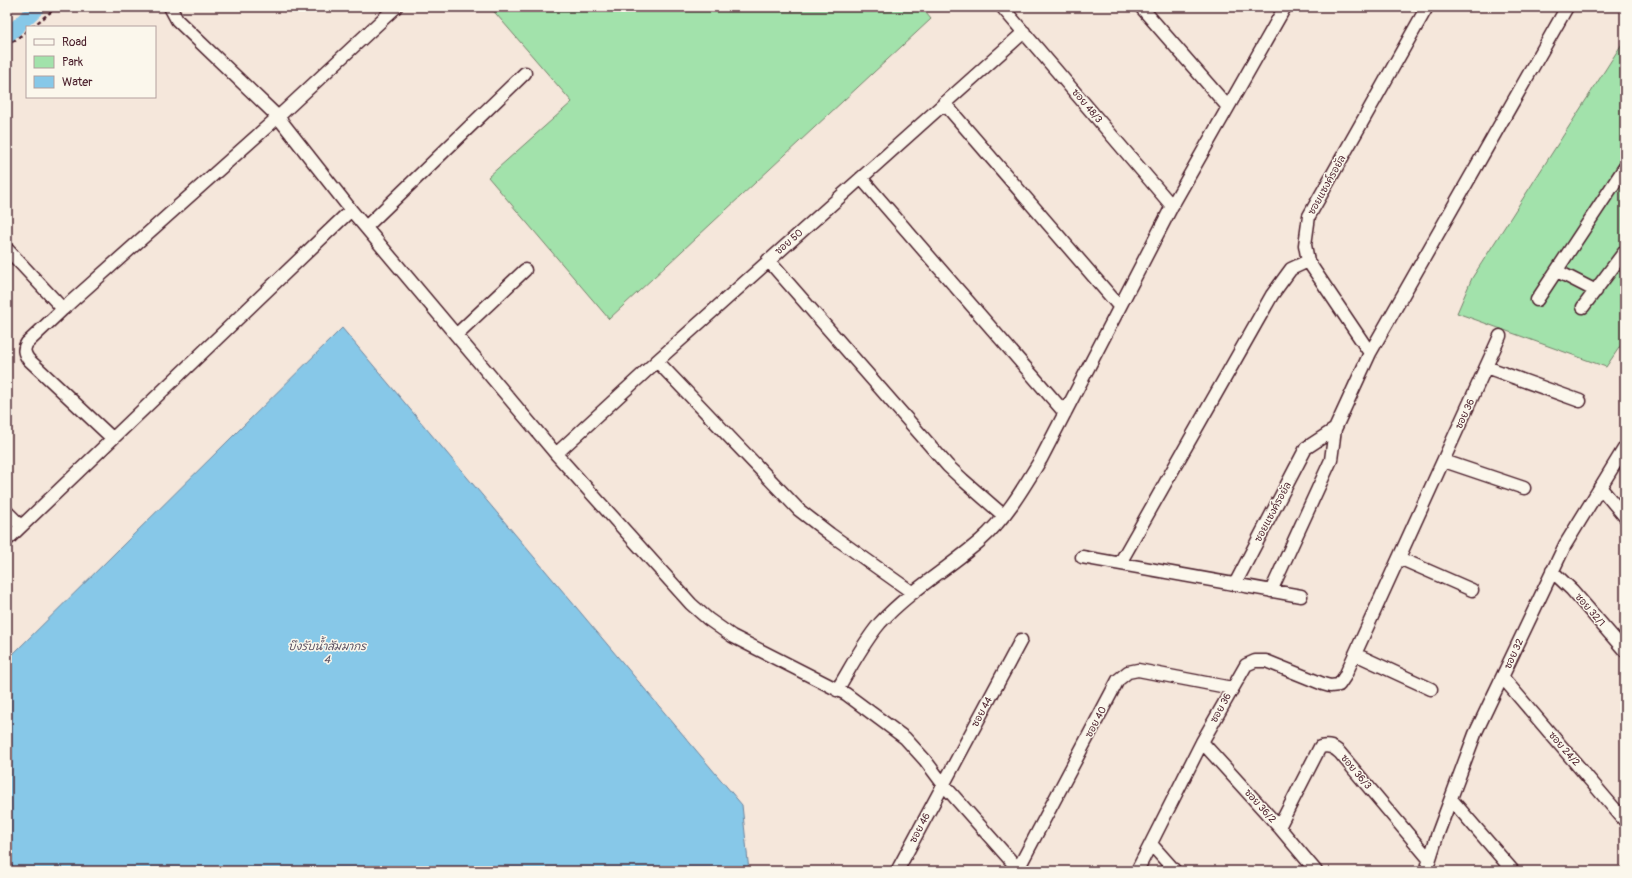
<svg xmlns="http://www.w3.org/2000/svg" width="1632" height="878" font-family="Pangolin,'Playpen Sans Thai',sans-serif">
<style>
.green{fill:#a2e2ab;stroke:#76806b}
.water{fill:#87c8e8;stroke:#6f849c}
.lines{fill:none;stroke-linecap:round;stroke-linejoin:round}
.canal{stroke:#87c8e8;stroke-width:15}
.street-casing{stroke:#4a1f2b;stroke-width:15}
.path{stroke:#4a1f2b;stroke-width:2.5;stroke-dasharray:4 3;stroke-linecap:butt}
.street{stroke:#fbf7ec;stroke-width:12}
.labels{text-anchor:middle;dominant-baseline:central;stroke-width:3;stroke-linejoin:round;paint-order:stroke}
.street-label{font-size:10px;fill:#4a1f2b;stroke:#fbf7ec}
.water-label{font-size:11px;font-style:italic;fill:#5c5264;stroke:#fbf7ec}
</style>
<rect width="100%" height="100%" fill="#f5e7db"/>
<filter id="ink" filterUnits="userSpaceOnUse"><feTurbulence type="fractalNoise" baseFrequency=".025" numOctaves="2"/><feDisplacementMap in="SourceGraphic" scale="8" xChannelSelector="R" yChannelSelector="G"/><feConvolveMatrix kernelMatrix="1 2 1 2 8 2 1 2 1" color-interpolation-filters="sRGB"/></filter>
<g filter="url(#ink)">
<path class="green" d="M490 7H921L931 19 609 319 488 177 572 102Z
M1625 39V339L1606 367 1457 313 1472 278Z"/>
<path class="water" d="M342 328 742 805 749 871H7V660Z"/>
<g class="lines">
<path class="canal" d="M7 36 38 7"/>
<g class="street-casing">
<path id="street" d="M170 7 177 20 278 117 351 210 556 454 691 604 708 619 732 636 846 694 905 738 925 760 943 784 1020 871
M1002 7 1172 206
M1141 7 1228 107
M944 103 1119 306
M861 178 1065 413
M366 227 525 73
M7 249 63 309
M768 260 948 466 963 480 1003 515
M1557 271 1596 291
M1537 300 1625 167
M1583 307 1625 251
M456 335 525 270
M1370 353 1567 7
M657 361 799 510 830 534 913 593
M1486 367 1580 401
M112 438 28 359C24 353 23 349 27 343L63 309 278 117 396 7
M556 454 657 361 1024 32
M1444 461 1524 488
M1600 487 1625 517
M7 512 21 526
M7 540 351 210
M1082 557 1301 596
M1399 558 1472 590
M1120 563 1272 295 1291 269 1308 261
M1552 571 1572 590 1625 651
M1235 584 1306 448 1335 429
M1271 591 1331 460 1335 429 1370 353 1308 261 1305 245 1309 216 1427 7
M1355 654 1431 689
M1503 678 1625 821
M837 690C851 667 863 643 880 623 909 591 949 568 981 540 1006 518 1024 487 1041 459L1172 206 1285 7
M1202 742 1279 827 1316 871
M1451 799 1513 871
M1279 827 1320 747C1329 745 1334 747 1340 753L1429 859
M1151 844 1175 871
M1018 869 1118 680 1128 672 1138 670 1232 688
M897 871 1021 640
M1137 871 1202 742 1246 665 1255 661H1266L1323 684 1330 686 1339 685 1345 676 1500 336
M1426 871 1438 833 1475 734 1565 545 1625 447"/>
</g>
<path class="path" d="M32 27 57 7
M7 46 27 31"/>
<use href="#street" class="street"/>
</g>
</g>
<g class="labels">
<g class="street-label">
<text transform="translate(1087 106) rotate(50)">ซอย 48/3</text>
<text transform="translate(1327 185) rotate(-61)">ซอยแซงค์รอยัล</text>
<text transform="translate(789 242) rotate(-41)">ซอย 50</text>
<text transform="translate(1465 414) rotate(-65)">ซอย 36</text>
<text transform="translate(1273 512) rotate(-62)">ซอยแซงค์รอยัล</text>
<text transform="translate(1590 610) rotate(49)">ซอย 32/1</text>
<text transform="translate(1514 654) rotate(-65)">ซอย 32</text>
<text transform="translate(1221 708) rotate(-61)">ซอย 36</text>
<text transform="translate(982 712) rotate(-62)">ซอย 44</text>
<text transform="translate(1096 722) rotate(-62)">ซอย 40</text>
<text transform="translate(1564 749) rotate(49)">ซอย 24/2</text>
<text transform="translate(1356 772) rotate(50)">ซอย 36/3</text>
<text transform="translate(1260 806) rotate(48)">ซอย 36/2</text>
<text transform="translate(920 828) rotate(-62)">ซอย 46</text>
</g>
<g class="water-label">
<text x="327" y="646">บึงรับน้ำสัมมากร<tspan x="327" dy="13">4</tspan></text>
</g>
</g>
<rect width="1632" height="878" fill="none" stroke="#fbf7ec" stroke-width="24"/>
<rect x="12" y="12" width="1608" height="854" fill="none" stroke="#4a1f2b" stroke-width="1.5" filter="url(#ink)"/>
<rect x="26" y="26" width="130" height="72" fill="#fbf7ec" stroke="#b4a19f"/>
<rect x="34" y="39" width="20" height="6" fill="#fbf7ec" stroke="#b4a19f"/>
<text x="62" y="46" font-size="12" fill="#4a1f2b">Road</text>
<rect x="34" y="56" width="20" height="12" fill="#a2e2ab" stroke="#b4a19f"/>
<text x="62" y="66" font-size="12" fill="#4a1f2b">Park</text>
<rect x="34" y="76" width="20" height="12" fill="#87c8e8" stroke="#b4a19f"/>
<text x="62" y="86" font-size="12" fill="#4a1f2b">Water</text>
</svg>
